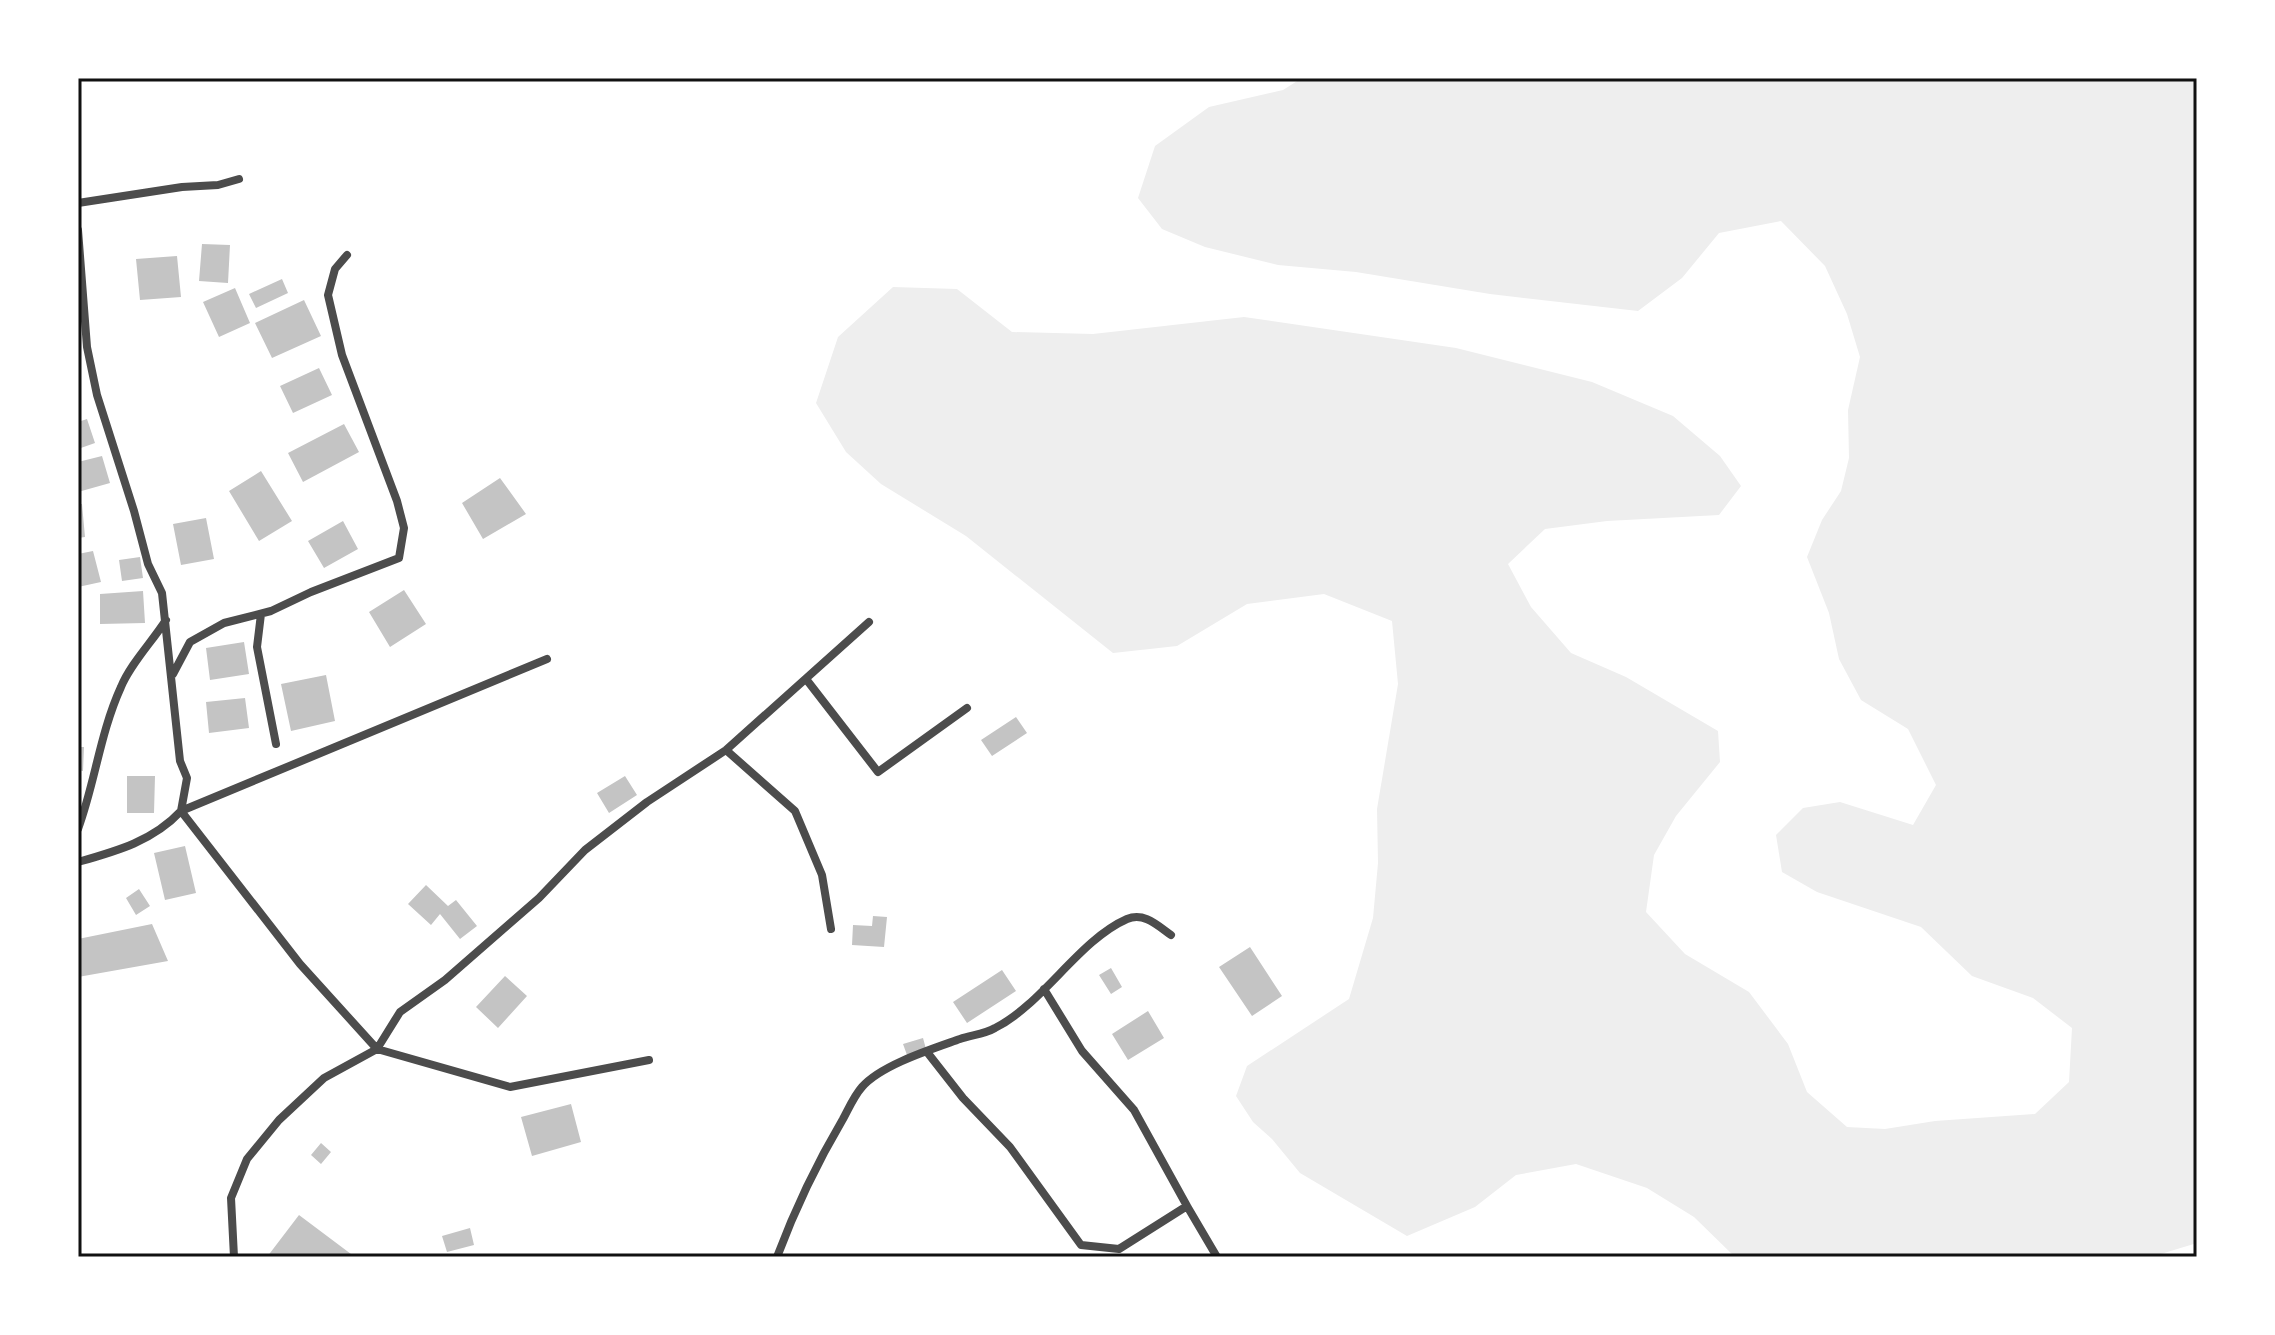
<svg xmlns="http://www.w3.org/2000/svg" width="2275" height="1335" font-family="Lato,sans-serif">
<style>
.green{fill:#eee}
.building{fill:#c4c4c4}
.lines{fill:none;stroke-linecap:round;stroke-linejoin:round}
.minor{stroke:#4c4c4c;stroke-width:8}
.neatline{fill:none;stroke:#111;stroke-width:3}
</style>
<rect width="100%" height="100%" fill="#fff"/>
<path class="green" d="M1302 78H2197V1243L2151 1257H1735L1694 1217 1647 1188 1576 1164 1516 1175 1475 1207 1407 1236 1300 1173 1272 1139 1253 1122 1236 1096 1247 1066 1349 999 1373 918 1378 863 1377 809 1398 684 1392 621 1324 594 1247 604 1177 646 1113 653 966 536 881 484 846 452 816 403 838 337 893 287 957 289 1012 332 1093 334 1244 317 1456 348 1592 382 1673 416 1720 456 1741 486 1719 515 1607 521 1545 529 1508 564 1531 607 1571 653 1626 677 1718 731 1720 762 1676 816 1654 855 1646 912 1685 954 1749 992 1788 1044 1807 1092 1847 1127 1885 1129 1935 1121 2035 1114 2069 1082 2072 1028 2033 998 1972 976 1921 927 1817 892 1782 872 1776 835 1803 808 1840 802 1913 825 1936 785 1908 729 1861 700 1839 659 1829 613 1807 557 1822 520 1841 491 1849 458 1848 410 1860 357 1847 314 1825 266 1781 221 1719 233 1682 278 1638 311 1490 294 1356 272 1278 265 1205 247 1162 229 1138 198 1155 146 1209 107 1283 90Z"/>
<path class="building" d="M202 244 230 245 228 283 199 281Z
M177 256 181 297 140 300 136 259Z
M282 279 288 293 256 308 249 294Z
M235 288 250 323 219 337 203 302Z
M304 300 321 336 272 358 255 323Z
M319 368 332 395 293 413 280 386Z
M87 419 95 443 78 449V422Z
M344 424 359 452 303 482 288 453Z
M102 456 110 483 78 492V462Z
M261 471 292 521 259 541 229 491Z
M500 478 526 514 483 539 462 503Z
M78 504H82L85 537 78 538Z
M206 518 214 559 181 565 173 524Z
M343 521 358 549 324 568 308 541Z
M93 551 101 582 78 587V554Z
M140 557 143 578 122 581 119 560Z
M404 590 426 624 390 647 369 612Z
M143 591 145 623 100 624V594Z
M244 642 249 674 210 680 206 648Z
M326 675 335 721 291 731 281 684Z
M245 698 249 728 209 733 206 702Z
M1016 717 1027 733 992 756 981 740Z
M78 747H84L83 771 78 770Z
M127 776H155L154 813H127Z
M625 776 637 795 609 813 597 793Z
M185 846 196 893 165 900 154 853Z
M426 885 448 906 456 900 477 926 460 939 440 914 431 925 408 904Z
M139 889 150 906 136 915 126 898Z
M873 916 887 917 884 947 852 945 853 925 872 926Z
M152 924 168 961 78 977V939Z
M1250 947 1282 996 1252 1016 1219 967Z
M1111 968 1122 987 1111 994 1099 975Z
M1002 970 1016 991 967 1023 953 1002Z
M505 976 527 996 498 1028 476 1007Z
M1148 1011 1164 1038 1128 1060 1112 1034Z
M923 1038 926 1049 907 1055 903 1044Z
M571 1104 581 1142 532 1156 521 1117Z
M321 1143 331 1152 321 1164 311 1155Z
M299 1215 355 1257H267Z
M470 1228 474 1245 447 1252 442 1236Z"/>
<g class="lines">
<path class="minor" d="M78 203 182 187 218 185 239 179
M78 230 87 347 97 395 134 511 148 564 162 593 180 761 187 778 181 811 300 964 377 1049 510 1087 649 1060
M261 614 257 647 276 744
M173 674 190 642 224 623 271 611 311 592 399 558 404 528 397 501 342 355 328 295 335 269 347 255
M806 679 878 772 967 708
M726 750 795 811 822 875 831 929
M78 829C95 783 100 733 121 687 131 663 152 642 166 620
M78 862C117 851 153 841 181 811L547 659
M1044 989 1082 1051 1134 1110 1187 1206
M927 1052 963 1098 1010 1147 1081 1245 1119 1249 1187 1206 1217 1257
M234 1257 231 1198 247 1159 279 1120 324 1078 377 1049 400 1012 445 980 539 898 585 850 647 802 726 750 869 622
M777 1257C795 1209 817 1163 843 1119 849 1108 854 1096 862 1087 881 1065 932 1049 960 1039 972 1035 985 1034 995 1028 1043 1004 1079 940 1127 919 1144 912 1157 925 1171 935"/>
</g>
<rect width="2275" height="1335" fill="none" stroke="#ffffff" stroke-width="160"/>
<rect x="80" y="80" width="2115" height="1175" class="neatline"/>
</svg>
